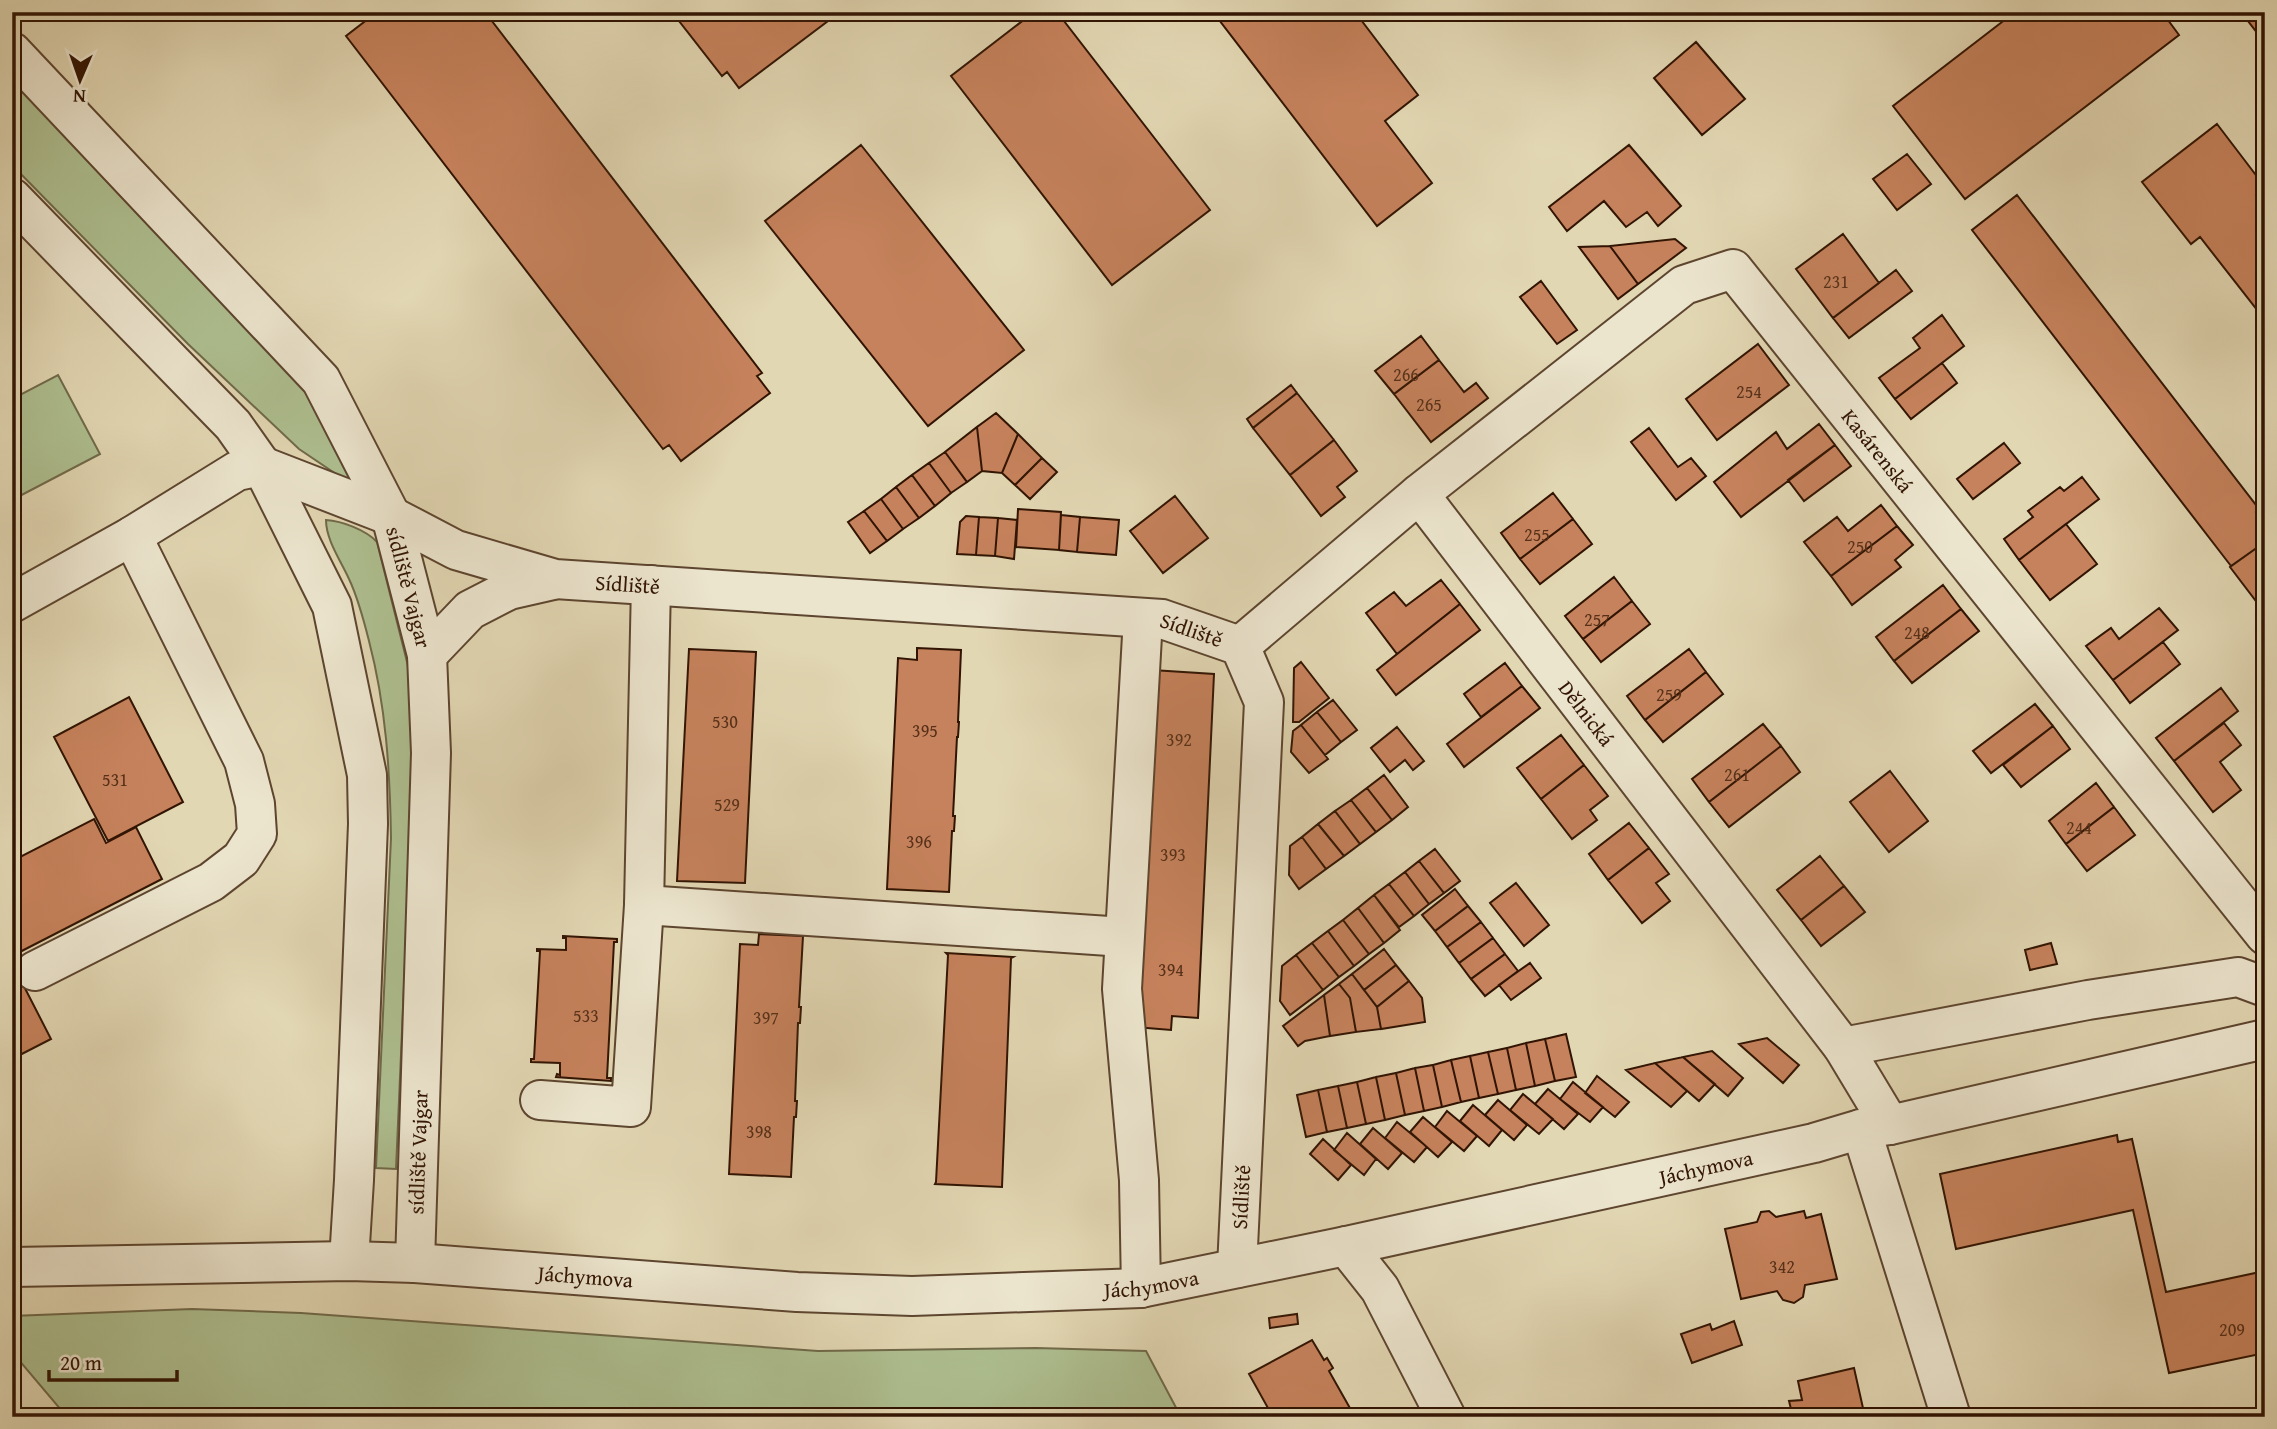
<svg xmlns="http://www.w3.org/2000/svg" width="2277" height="1429" font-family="'Gentium Book Plus',serif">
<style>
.green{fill:#aebf90;stroke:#706a4a;stroke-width:2}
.building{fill:#c6825c;stroke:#311403;stroke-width:2}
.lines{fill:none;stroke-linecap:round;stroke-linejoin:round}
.minor-casing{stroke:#5d452f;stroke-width:42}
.minor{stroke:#ece5ce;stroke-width:38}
.labels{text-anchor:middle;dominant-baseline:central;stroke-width:6;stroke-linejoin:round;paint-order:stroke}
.number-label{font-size:18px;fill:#563019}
.street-label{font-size:21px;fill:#311403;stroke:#ece5ce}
</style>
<rect width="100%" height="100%" fill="#e2d7b3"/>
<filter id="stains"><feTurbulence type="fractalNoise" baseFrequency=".00286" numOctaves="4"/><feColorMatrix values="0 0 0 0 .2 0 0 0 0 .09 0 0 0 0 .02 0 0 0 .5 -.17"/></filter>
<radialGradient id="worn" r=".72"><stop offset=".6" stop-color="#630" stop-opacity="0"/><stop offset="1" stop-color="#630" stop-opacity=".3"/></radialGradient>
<path class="green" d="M12 79 294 374 327 424 357 480 351 484 299 449 188 344 12 165Z
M58 375 100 454 12 500V399Z
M326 520C342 521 366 530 377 542L412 682 413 709 410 848 396 1169 376 1168 391 838C390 771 386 706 369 641 364 621 358 598 349 579 341 561 326 540 326 520Z
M192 1309 301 1313 818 1351 1036 1348 1146 1351 1181 1417H67L12 1352V1316Z"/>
<path class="building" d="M377 12H485L762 373 757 376 770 393 681 461 669 445 663 449 346 36Z
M672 12H822L828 21 739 88 727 72 722 76Z
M1034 12H1057L1210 210 1112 285 951 76Z
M1213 12H1355L1418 95 1385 121 1432 183 1377 226Z
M2015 12H2162L2179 35 1965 199 1893 106Z
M2241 12H2265V43Z
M1696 42 1745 99 1702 135 1654 78Z
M2217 124 2265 187 2256 195 2265 206V320L2200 237 2191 244 2142 182Z
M861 145 1024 350 928 426 765 221Z
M1629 145 1681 206 1658 226 1647 212 1626 227 1604 201 1567 231 1549 207Z
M1907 154 1931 184 1897 210 1873 179Z
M2017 195 2259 509 2256 512 2265 525V542L2231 566 1972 230Z
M1843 234 1879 283 1833 318 1796 269Z
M1675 239 1686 248 1638 284 1610 246Z
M1610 246 1638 284 1618 299 1579 247Z
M1896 270 1912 291 1849 338 1833 318Z
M1541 281 1577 330 1557 344 1520 297Z
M1942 315 1964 346 1895 399 1879 378 1920 348 1913 338Z
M1421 336 1439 360 1394 394 1375 371Z
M1758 344 1789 385 1717 440 1686 399Z
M1439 360 1464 392 1476 383 1488 398 1431 442 1394 394Z
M1942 363 1957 383 1911 419 1895 399Z
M1291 385 1297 393 1253 428 1247 419Z
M1297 393 1334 440 1290 475 1253 428Z
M996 413 1018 434 1002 473 982 471 977 427Z
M1819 424 1835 445 1741 517 1714 482 1776 432 1787 449Z
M977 427 982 471 967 482 945 452Z
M1649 428 1678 467 1691 458 1706 476 1676 500 1631 442Z
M1018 434 1042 458 1015 485 1002 473Z
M1334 440 1357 471 1337 487 1345 497 1321 516 1290 475Z
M2004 443 2020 463 1973 499 1957 479Z
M1835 445 1851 466 1804 501 1788 480Z
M945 452 967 482 951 493 929 463Z
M1042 458 1057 472 1030 499 1015 485Z
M929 463 951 493 935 506 912 475Z
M912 475 935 506 919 518 896 487Z
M2082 477 2099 499 2019 560 2004 539 2033 517 2028 511 2060 487 2064 491Z
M896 487 919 518 903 529 881 499Z
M1553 493 1573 519 1520 559 1501 533Z
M1175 496 1208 538 1163 573 1130 531Z
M881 499 903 529 887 541 864 511Z
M1881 505 1897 526 1831 576 1804 542 1837 517 1848 531Z
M1018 509 1061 512 1059 550 1016 547Z
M864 511 887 541 870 553 848 522Z
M1061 515 1080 517 1077 552 1059 550Z
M966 516 979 517 976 555 957 554 960 522Z
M979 517 998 518 995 556 976 555Z
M1080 517 1119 520 1116 555 1077 552Z
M998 518 1017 520 1014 559 995 556Z
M1573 519 1592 544 1540 584 1520 559Z
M2066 524 2097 564 2050 600 2019 560Z
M1897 526 1913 545 1895 560 1901 567 1852 605 1831 576Z
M2265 542V613L2230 567Z
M1614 577 1632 601 1583 639 1565 616Z
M1441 580 1460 604 1397 654 1366 613 1394 592 1406 606Z
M1943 585 1961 609 1894 661 1876 637Z
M1632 601 1650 624 1601 662 1583 639Z
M1460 604 1480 630 1396 695 1377 670Z
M2159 608 2178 630 2113 680 2086 646 2111 628 2119 639Z
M1961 609 1979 631 1912 683 1894 661Z
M2163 642 2180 664 2130 703 2113 680Z
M917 648 961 650 958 722H959L958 737H957L953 816H955L954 831H952L949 892 887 889 898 658 917 660Z
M689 649 756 652 745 883 677 881Z
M1689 649 1706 672 1645 720 1627 696Z
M1301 662 1329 698 1299 722H1293L1294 668Z
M1505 663 1522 686 1481 717 1464 694Z
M1152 670 1214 674 1198 1018 1172 1016 1171 1030 1135 1027Z
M1706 672 1723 694 1663 742 1645 720Z
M1522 686 1540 708 1464 767 1447 744Z
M2221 688 2238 711 2174 761 2156 738Z
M129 697 183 802 108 841 54 737Z
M1333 700 1357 730 1341 742 1317 712Z
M2035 704 2053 726 1991 773 1973 751Z
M1317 712 1341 742 1325 755 1301 725Z
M2224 723 2241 745 2220 762 2241 790 2213 812 2174 761Z
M1763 724 1781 746 1709 802 1692 779Z
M1301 725 1328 759 1309 773 1291 752 1293 731Z
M2053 726 2070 749 2021 787 2003 765Z
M1397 727 1424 761 1413 770 1405 760 1390 772 1371 748Z
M1561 735 1584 765 1541 799 1517 768Z
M1781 746 1800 772 1729 827 1709 802Z
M1584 765 1608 796 1590 810 1597 820 1572 839 1541 799Z
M1890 771 1928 821 1889 852 1850 802Z
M1384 775 1408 807 1392 820 1367 788Z
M2096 783 2114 807 2066 844 2049 821Z
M1367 788 1392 820 1376 832 1351 800Z
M1351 800 1376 832 1360 844 1335 811Z
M2114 807 2135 835 2087 871 2066 844Z
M1335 811 1360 844 1344 856 1318 824Z
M94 819 106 843 136 827 162 879 12 956V861Z
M1629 823 1649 848 1608 880 1589 854Z
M1318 824 1344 856 1326 869 1302 837Z
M1302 837 1326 869 1299 889 1289 875 1290 846Z
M1649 848 1669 874 1656 883 1670 901 1642 923 1608 880Z
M1435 849 1460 881 1444 893 1419 861Z
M1820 856 1844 886 1801 920 1777 890Z
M1419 861 1444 893 1429 904 1405 872Z
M1405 872 1429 904 1414 916 1389 884Z
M1516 883 1549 925 1524 946 1490 903Z
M1389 884 1414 916 1399 927 1374 895Z
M1844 886 1865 912 1821 946 1801 920Z
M1455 889 1468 906 1435 931 1422 915Z
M1374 895 1400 930 1384 943 1358 908Z
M1468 906 1481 922 1447 947 1435 931Z
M1358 908 1384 943 1369 954 1343 920Z
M1343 920 1369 954 1354 966 1328 931Z
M1481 922 1493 938 1459 963 1447 947Z
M1328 931 1354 966 1339 977 1312 943Z
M759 934 803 936 799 1007H801L800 1023H798L795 1101H797L796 1117H794L791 1177 729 1174 740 944 758 945Z
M563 936 617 939V942H614L607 1078H611V1081L556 1077 557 1074 560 1075V1063L531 1062V1059H534L540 951H537V949L566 950V938H563Z
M1493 938 1505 954 1471 979 1459 963Z
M1312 943 1339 977 1323 990 1296 955Z
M2051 943 2057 964 2030 970 2025 950Z
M1384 949 1396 965 1364 990 1352 974Z
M946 953 1013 957 1011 958 1002 1187 935 1184 936 1182 948 955Z
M1505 954 1518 971 1485 996 1471 979Z
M1296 955 1323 990 1290 1015 1280 1001 1282 966Z
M12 963 51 1039 12 1059Z
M1530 963 1541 978 1511 1000 1499 985Z
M1396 965 1409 981 1377 1007 1364 990Z
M1352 974 1377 1007 1381 1029 1356 1032 1350 998 1339 984Z
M1409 981 1422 998 1425 1022 1381 1029 1377 1007Z
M1339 984 1350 998 1356 1032 1330 1036 1324 995Z
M1324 995 1330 1036 1305 1041 1298 1046 1283 1026Z
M1566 1034 1576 1077 1555 1081 1545 1039Z
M1767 1038 1799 1065 1783 1083 1739 1044Z
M1545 1039 1555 1081 1535 1086 1526 1043Z
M1526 1043 1535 1086 1516 1090 1507 1048Z
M1507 1048 1516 1090 1498 1094 1488 1052Z
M1712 1051 1743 1078 1728 1096 1683 1057Z
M1488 1052 1498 1094 1479 1098 1470 1056Z
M1470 1056 1479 1098 1461 1102 1451 1060Z
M1683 1057 1715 1084 1699 1101 1655 1063Z
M1451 1060 1461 1102 1442 1107 1433 1065Z
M1655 1063 1687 1091 1671 1107 1626 1070Z
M1433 1065 1442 1107 1424 1111 1415 1068Z
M1415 1068 1424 1111 1405 1115 1396 1073Z
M1396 1073 1405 1115 1385 1120 1376 1077Z
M1597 1076 1629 1102 1615 1117 1585 1093Z
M1376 1077 1385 1120 1366 1124 1357 1082Z
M1357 1082 1366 1124 1347 1128 1338 1086Z
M1573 1082 1603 1107 1590 1122 1560 1099Z
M1338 1086 1347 1128 1327 1132 1318 1090Z
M1548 1089 1578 1114 1564 1129 1535 1104Z
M1318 1090 1327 1132 1306 1137 1297 1095Z
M1523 1094 1553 1119 1539 1134 1510 1110Z
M1498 1100 1527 1125 1514 1140 1485 1115Z
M1473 1105 1502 1130 1489 1146 1460 1121Z
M1447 1111 1477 1136 1464 1151 1435 1127Z
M1423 1117 1452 1142 1438 1157 1410 1132Z
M1397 1122 1427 1147 1414 1162 1385 1138Z
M1373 1128 1402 1153 1388 1169 1360 1144Z
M1347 1133 1376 1159 1364 1175 1334 1150Z
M2117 1135 2118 1142 2132 1139 2166 1292 2260 1272 2263 1284H2265V1353L2169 1373 2133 1210 1956 1249 1940 1174Z
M1323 1139 1351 1165 1338 1180 1310 1154Z
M1769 1211 1776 1217 1804 1211 1806 1218 1821 1214 1837 1279 1805 1285 1803 1297 1794 1303 1783 1300 1777 1291 1741 1299 1725 1229 1757 1222 1761 1212Z
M1297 1314 1298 1324 1270 1328 1269 1318Z
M1734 1321 1742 1345 1692 1363 1681 1334 1710 1324 1712 1330Z
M1312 1340 1324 1360 1327 1358 1333 1368 1329 1371 1355 1417H1273L1249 1374Z
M1854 1368 1865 1417H1793L1789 1401 1802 1400 1798 1381Z"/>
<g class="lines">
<g class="minor-casing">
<g id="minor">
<path id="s1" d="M12 52 321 380 391 516 427 655 431 753 415 1263"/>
<path d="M12 198 233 425 262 466 332 606 367 775 368 824 354 1180 349 1261"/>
<path id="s2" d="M1419 494 1843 1047 1890 1125"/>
<path id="s3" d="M12 603 132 536 237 471 262 466 391 516 456 550 555 579 1162 619 1240 646 1264 702 1237 1268"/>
<path id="s4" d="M1240 646 1419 494 1684 285 1733 269 2265 935"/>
<path d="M427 655 470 610 509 590 553 580"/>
<path d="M644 905 1124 937"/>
<path d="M35 971 211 882 241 859 257 834 255 804 244 761 132 536"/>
<path d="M1843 1047 2088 1000 2238 977 2265 987"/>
<path d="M540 1100 631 1107 644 905 651 585"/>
<path d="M1861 1129 1951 1417"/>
<path d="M1346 1246 1380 1289 1446 1417"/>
<path id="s5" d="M12 1267 349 1261 415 1263 797 1292 912 1296 1141 1288 1346 1246 1814 1143 1861 1129 1890 1125 2265 1039"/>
<path d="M1141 1288 1139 1180 1122 989 1143 618"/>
</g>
</g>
<use href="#minor" class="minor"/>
</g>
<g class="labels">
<g class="number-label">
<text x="1836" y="281">231</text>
<text x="1406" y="374">266</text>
<text x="1749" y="391">254</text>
<text x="1429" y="404">265</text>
<text x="1537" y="534">255</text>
<text x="1860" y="546">250</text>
<text x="1597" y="619">257</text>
<text x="1917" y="632">248</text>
<text x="1669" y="694">259</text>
<text x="725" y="721">530</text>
<text x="925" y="730">395</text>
<text x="1179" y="739">392</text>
<text x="1737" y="774">261</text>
<text x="115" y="779">531</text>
<text x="727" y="804">529</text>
<text x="2079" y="827">244</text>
<text x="919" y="841">396</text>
<text x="1173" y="854">393</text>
<text x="1171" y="969">394</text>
<text x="586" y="1015">533</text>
<text x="766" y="1017">397</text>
<text x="759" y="1131">398</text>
<text x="1782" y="1266">342</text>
<text x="2232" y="1329">209</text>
</g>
<g class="street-label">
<text stroke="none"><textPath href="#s4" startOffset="856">Kasárenská</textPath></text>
<text stroke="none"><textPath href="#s3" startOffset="674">Sídliště</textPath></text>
<text stroke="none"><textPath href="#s1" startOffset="677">sídliště Vajgar</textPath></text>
<text stroke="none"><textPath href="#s3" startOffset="1241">Sídliště</textPath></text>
<text stroke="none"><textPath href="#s2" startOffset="276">Dělnická</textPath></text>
<text transform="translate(418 1152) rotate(-88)">sídliště Vajgar</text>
<text stroke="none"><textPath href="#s5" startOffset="1708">Jáchymova</textPath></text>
<text transform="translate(1241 1197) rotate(-87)">Sídliště</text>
<text stroke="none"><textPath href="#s5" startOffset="574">Jáchymova</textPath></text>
<text stroke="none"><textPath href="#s5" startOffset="1141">Jáchymova</textPath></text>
</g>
</g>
<rect width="2277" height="1429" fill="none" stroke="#e2d7b3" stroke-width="42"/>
<rect x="14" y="14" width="2249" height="1401" fill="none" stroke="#311403" stroke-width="3.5"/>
<rect x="21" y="21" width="2235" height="1387" fill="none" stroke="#311403" stroke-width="2"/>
<g transform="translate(80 80) rotate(182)" stroke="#ece5ce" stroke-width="5" paint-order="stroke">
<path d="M0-5L12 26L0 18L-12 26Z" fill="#311403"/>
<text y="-10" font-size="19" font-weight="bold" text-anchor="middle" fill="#311403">N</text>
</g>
<path d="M49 1370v10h128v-10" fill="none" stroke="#311403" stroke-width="3.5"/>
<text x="60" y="1370" font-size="21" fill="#311403" stroke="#ece5ce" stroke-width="5" paint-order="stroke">20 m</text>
<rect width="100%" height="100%" filter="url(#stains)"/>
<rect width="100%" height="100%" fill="url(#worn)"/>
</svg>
